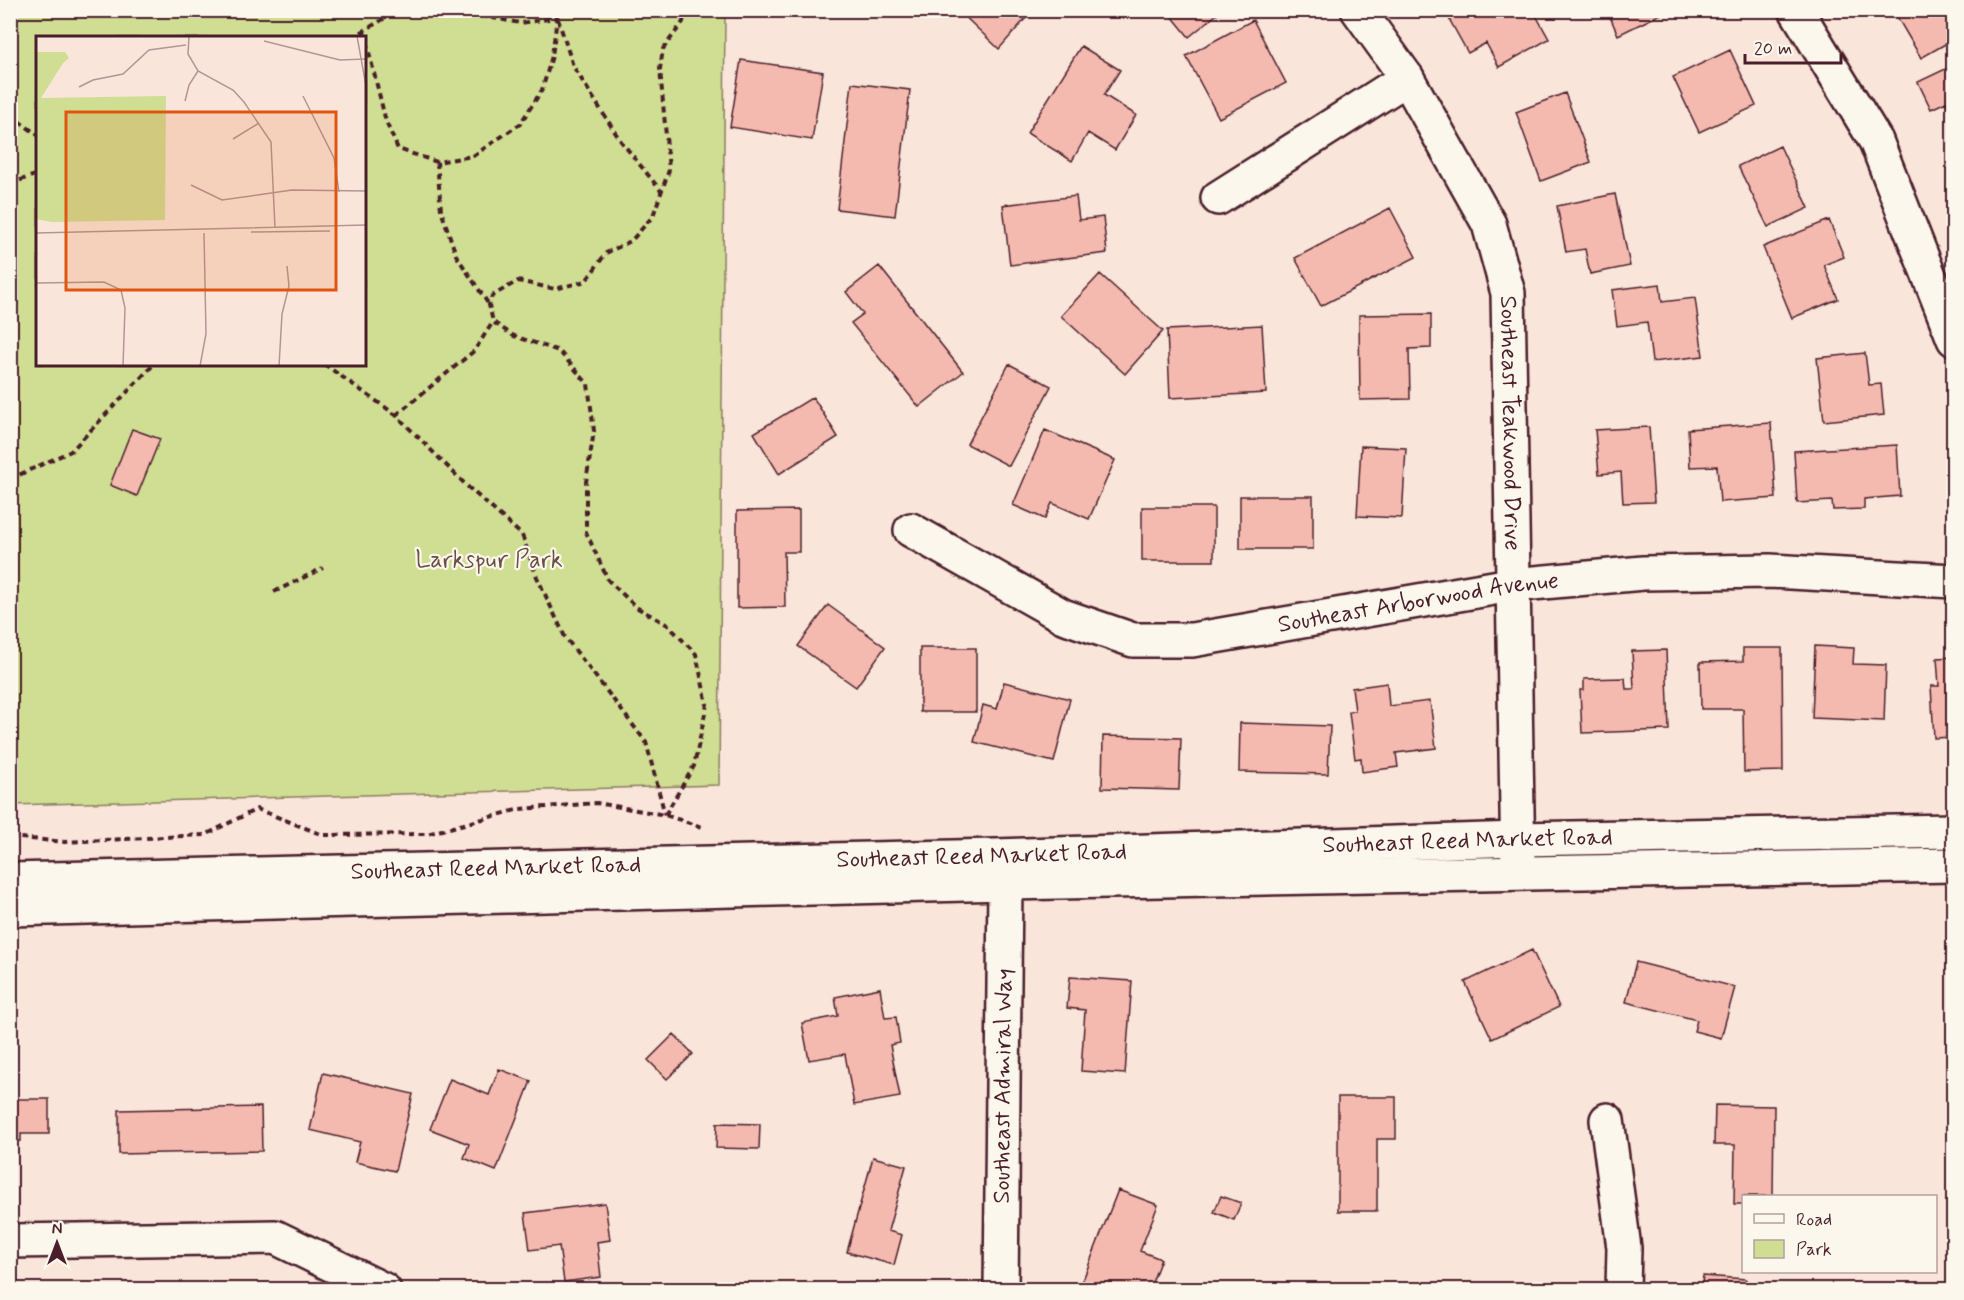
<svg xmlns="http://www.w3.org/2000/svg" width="1964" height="1300" font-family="Mynerve,sans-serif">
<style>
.green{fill:#cfde92;stroke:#8c7e5e;stroke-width:1.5;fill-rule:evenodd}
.building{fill:#f5baaf;stroke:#4a1f2b;stroke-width:1.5}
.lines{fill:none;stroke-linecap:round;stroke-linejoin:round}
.minor-casing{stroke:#4a1f2b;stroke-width:38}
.major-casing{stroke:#4a1f2b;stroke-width:38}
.path{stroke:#4a1f2b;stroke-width:4;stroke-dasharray:6 4.5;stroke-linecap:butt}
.minor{stroke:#fbf7ec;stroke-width:33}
.major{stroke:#fbf7ec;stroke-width:33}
.labels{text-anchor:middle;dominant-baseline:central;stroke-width:4.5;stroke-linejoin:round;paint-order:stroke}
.street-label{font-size:24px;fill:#4a1f2b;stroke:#fbf7ec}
.park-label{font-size:24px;fill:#6b4f45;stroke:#fbf7ec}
.inset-road{fill:none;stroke:#b39694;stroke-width:1.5}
.view{fill:#e0560e;fill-opacity:0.15;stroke:#e0560e;stroke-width:3}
.inset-edge{fill:none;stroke:#4a1f2b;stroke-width:3}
</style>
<rect width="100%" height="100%" fill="#f9e5da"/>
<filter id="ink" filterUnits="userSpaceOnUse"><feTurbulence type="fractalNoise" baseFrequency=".0167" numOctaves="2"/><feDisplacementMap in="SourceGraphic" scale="12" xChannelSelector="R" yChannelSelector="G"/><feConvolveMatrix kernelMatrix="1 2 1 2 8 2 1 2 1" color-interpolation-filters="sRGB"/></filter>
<g filter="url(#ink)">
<path class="green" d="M11 11H725L719 785 11 805ZM38 38H364V364H38Z"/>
<path class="building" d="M958 10H1033L999 49Z
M1167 10H1222L1189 37Z
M1459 10H1533L1549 39 1499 67 1486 43 1468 53 1448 17Z
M1607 10H1669L1618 35Z
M1893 10H1951L1954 39 1921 58Z
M1253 20 1286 83 1219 118 1186 56Z
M1081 46 1120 70 1104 95 1136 115 1115 150 1088 133 1072 161 1027 133Z
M1730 50 1756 106 1699 132 1673 77Z
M741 60 823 72 812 140 730 127Z
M1954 65V118L1946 102 1931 109 1918 82Z
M852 83 910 90 895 216 837 209Z
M1565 93 1591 162 1541 181 1516 112Z
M1780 146 1809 208 1768 227 1738 166Z
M1615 194 1630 266 1590 274 1585 249 1566 252 1557 206Z
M1076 196 1079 220 1103 217 1107 253 1010 265 1003 205Z
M1390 208 1416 257 1321 306 1295 258Z
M1829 220 1844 257 1824 265 1838 299 1792 318 1763 247Z
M879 266 963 372 919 407 851 323 863 314 846 292Z
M1100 274 1163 331 1125 374 1061 316Z
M1660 284 1662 302 1695 298 1703 356 1652 362 1647 322 1617 326 1612 290Z
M1431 314V348L1409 349 1410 399 1360 400 1359 315Z
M1262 325 1266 393 1170 398 1167 330Z
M1865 353 1869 385 1881 384 1884 415 1824 421 1817 358Z
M1009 364 1051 386 1009 466 967 444Z
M813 397 838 437 779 474 754 433Z
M1771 423 1776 498 1720 502 1717 466 1690 467 1688 429Z
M1649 427 1654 502 1623 503 1621 472 1599 474 1595 430Z
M132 429 160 439 137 496 110 485Z
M1045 430 1115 460 1089 519 1052 503 1045 519 1013 505Z
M1897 445 1900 496 1864 499V509L1833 510 1832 501 1797 503 1794 451Z
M1361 446 1406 448 1402 518 1357 516Z
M1240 496H1313V549H1240Z
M1142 507H1214V561H1142Z
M799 510V552H784L785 607 737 608V511Z
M828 605 885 647 856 687 798 646Z
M1815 646 1854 648 1853 664 1886 665 1884 721 1812 718Z
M920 648H976V712H920Z
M1743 648H1782L1783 771 1744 772 1743 709H1701L1700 662 1743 661Z
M1666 650 1669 730 1582 733 1580 690H1584V679L1625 678 1626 689H1634L1632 651Z
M1954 657V737L1934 738 1931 686H1939L1937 658Z
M1004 682 1070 699 1054 762 974 742 983 705 997 709Z
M1387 683 1389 706 1430 701 1436 748 1396 753 1398 767 1362 772 1361 758 1355 759 1349 712 1355 711 1352 688Z
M1240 723 1330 726 1328 774 1239 772Z
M1103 736 1181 738 1179 790 1102 788Z
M1532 950 1559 1007 1492 1039 1465 982Z
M1636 962 1735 987 1721 1038 1694 1031 1697 1020 1626 1002Z
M1070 977 1132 981 1125 1074 1081 1071 1085 1010 1067 1008Z
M880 988 885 1018 896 1017 900 1043 890 1045 900 1097 854 1105 845 1054 809 1060 802 1023 838 1016 835 997Z
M674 1034 693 1054 667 1079 648 1060Z
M499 1069 531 1081 496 1171 464 1158 469 1144 430 1129 450 1079 489 1095Z
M323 1073 413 1094 395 1171 355 1162 360 1142 310 1130Z
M1338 1097H1396V1139H1377V1211H1338Z
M10 1099H49V1134H21V1141H10Z
M1715 1105 1774 1106 1773 1196H1744V1204H1734L1735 1145H1714Z
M261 1107 262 1151 119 1154V1110Z
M717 1123 760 1124 759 1149 716 1148Z
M873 1157 906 1166 888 1231 902 1235 894 1265 847 1252Z
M1118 1190 1158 1205 1140 1251 1161 1259 1149 1290 1126 1286 1125 1290H1079Z
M1221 1196 1241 1203 1234 1220 1214 1212Z
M605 1203 610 1240 597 1242 601 1277 564 1282 559 1246 530 1250 525 1213Z
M1703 1276 1746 1279 1745 1290H1701Z"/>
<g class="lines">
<g class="minor-casing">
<g id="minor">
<path id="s1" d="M1358 10 1407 78 1489 224 1508 293 1518 867"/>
<path d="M1796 10 1876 141 1954 339"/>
<path d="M1218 198 1407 78"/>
<path id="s2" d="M911 530 1063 616 1133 640H1192L1511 585 1643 573 1770 571 1954 581"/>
<path d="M1607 1120 1624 1248 1623 1290"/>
<path d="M10 1241 275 1237 384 1290"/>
<path id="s3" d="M1001 1290 1005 883"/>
</g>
</g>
<g class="major-casing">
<g id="major">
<path id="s4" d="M10 880 995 856 1518 839 1954 831"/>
<path d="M10 909 1005 883 1954 865"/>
</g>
</g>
<path class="path" d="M450 10 520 23 557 18 560 10
M558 19 573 66 620 140 661 191
M364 32 386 122 398 149 437 162 473 156 520 124 542 90 552 56 557 18
M352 38 390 15 402 10
M10 115 38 135
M437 162 441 210 456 255 489 305
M10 184 38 174
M324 364 396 415 469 488 522 535 537 577 565 637 646 742 665 815
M396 415 474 351 493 322
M10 479 71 451 154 364
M274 592 323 568
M665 815 694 766 707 704 696 654 668 625 636 607 608 580 586 532V482L594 431 588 384 559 351 514 336 493 322 489 305 492 296 518 281 555 289 586 281 606 253 631 241 653 216 669 170 660 69 663 49 683 22 685 10
M10 837 65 842 205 835 257 809 323 835 427 834 520 809 597 803 665 815 705 828"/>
<use href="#minor" class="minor"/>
<use href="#major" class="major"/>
</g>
</g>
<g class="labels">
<g class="street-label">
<text stroke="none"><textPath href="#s1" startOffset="453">Southeast Teakwood Drive</textPath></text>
<text stroke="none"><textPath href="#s2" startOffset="537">Southeast Arborwood Avenue</textPath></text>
<text stroke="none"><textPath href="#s4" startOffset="1458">Southeast Reed Market Road</textPath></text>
<text stroke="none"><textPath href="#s4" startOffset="972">Southeast Reed Market Road</textPath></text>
<text stroke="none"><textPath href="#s4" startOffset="486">Southeast Reed Market Road</textPath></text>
<text stroke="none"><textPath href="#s3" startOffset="204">Southeast Admiral Way</textPath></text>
</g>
<g class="park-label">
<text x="489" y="560">Larkspur Park</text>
</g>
</g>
<g transform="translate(36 36)">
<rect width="330" height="330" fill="#f9e5da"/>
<path d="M0 16H29L33 22 27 27 5 62 130 60 129 184 16 186 0 183Z" fill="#cfde92"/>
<path class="inset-road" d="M153 0 152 18 162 35 197 54 208 66 235 106 239 192M321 0 330 50M228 5 304 24 330 23M43 51 57 44 87 38 113 14 150 9M267 60 298 122 303 156M149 65 153 49 162 35M197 103 223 87M155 149 186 164 256 154 330 155M215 196 294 195M0 197 330 189M330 231V264M0 247 68 246 85 254 89 272 87 330M164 330 170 298 168 197M243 330 246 278 253 250 251 230"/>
<path class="view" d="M30 76H300V254H30Z"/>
<rect width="330" height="330" class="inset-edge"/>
</g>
<rect width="1964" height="1300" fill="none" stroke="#fbf7ec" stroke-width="36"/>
<rect x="18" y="18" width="1928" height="1264" fill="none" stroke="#4a1f2b" stroke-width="2" filter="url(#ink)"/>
<rect x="1742" y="1195" width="195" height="78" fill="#fbf7ec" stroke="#b4a19f" stroke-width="1.5"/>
<rect x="1754" y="1214" width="30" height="9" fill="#fbf7ec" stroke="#b4a19f" stroke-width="1.5"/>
<text x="1796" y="1225" font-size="18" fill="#4a1f2b">Road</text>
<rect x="1754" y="1240" width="30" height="18" fill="#cfde92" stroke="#b4a19f" stroke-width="1.5"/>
<text x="1796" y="1255" font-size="18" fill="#4a1f2b">Park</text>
<g transform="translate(57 1243)" stroke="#fbf7ec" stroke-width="4.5" paint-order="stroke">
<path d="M0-4.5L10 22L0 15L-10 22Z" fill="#4a1f2b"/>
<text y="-9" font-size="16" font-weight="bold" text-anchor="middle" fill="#4a1f2b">N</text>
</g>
<path d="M1745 54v9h96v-9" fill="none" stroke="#4a1f2b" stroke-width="3"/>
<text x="1754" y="54" font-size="18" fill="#4a1f2b" stroke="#fbf7ec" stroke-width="4.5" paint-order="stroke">20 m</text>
</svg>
